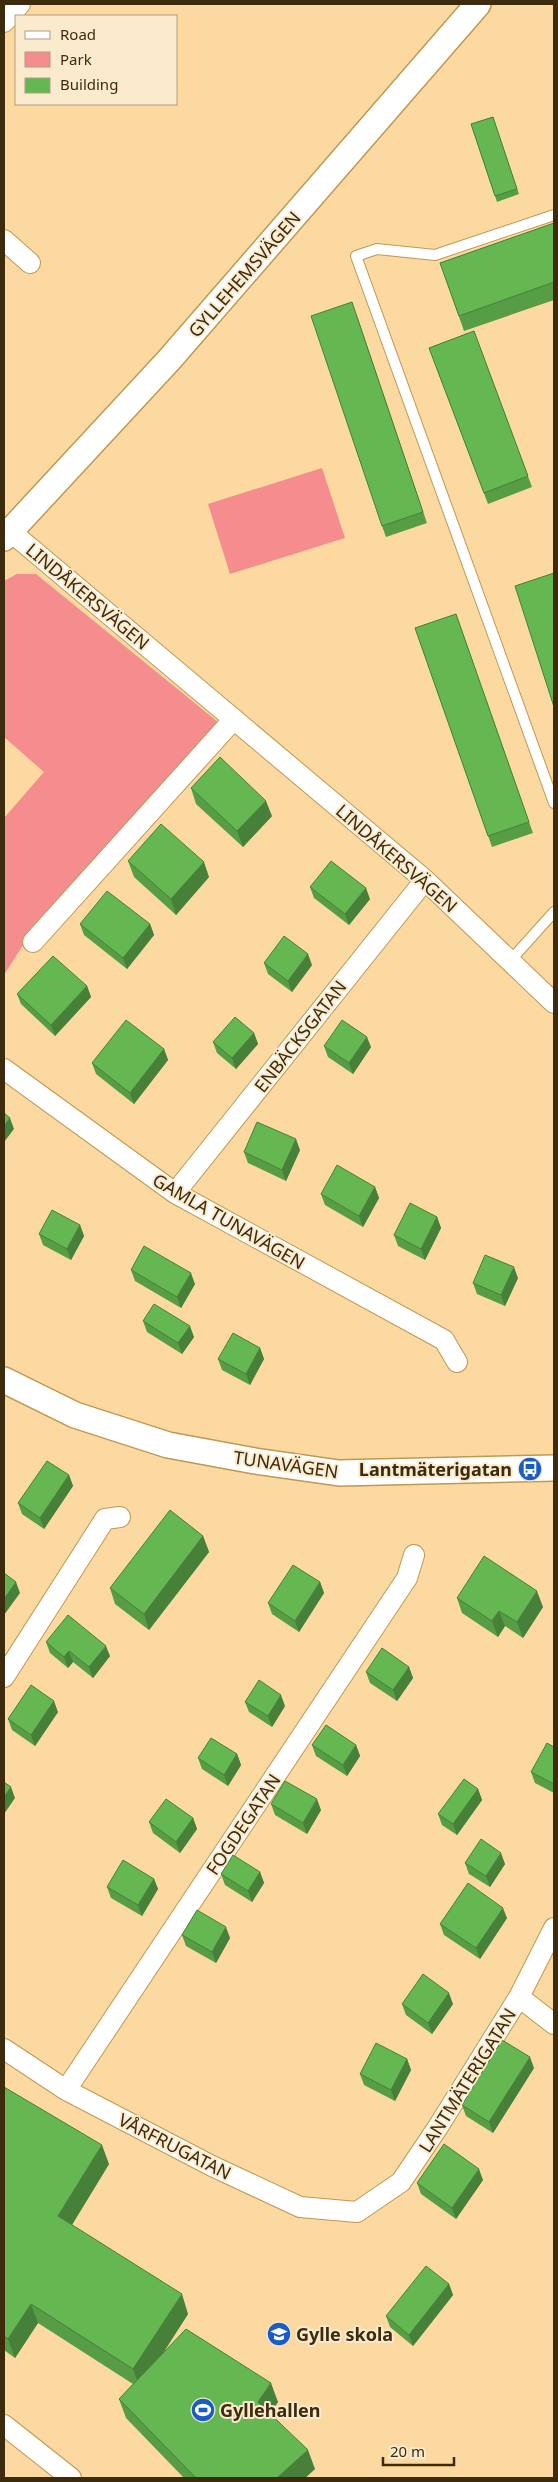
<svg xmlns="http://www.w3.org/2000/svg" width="558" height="2482" font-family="'Noto Sans',sans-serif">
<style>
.green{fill:#f58c8d}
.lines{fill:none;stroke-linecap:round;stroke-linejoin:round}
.service-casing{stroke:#c19850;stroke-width:12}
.minor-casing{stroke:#c19850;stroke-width:22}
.tertiary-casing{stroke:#c19850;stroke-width:28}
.service{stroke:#fff;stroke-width:10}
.minor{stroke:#fff;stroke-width:20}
.tertiary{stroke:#fff;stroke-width:25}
.wall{fill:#569d46}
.shaded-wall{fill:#468039}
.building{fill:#64b751;stroke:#468039}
.labels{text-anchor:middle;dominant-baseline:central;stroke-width:4;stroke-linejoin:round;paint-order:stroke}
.street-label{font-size:18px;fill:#3c2c0d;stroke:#fbeace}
.poi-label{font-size:18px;font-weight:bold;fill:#3c2c0d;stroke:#fbeace;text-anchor:start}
</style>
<rect width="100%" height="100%" fill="#fcd9a1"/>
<path class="green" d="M322 468 345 538 230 574 208 504Z
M17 574H36L218 722 25 942 4 975V818L44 772 4 737V581Z"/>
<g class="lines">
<g class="service-casing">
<path id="service" d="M554 215 435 255 377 249 356 256 554 803
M510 961 554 912"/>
</g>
<g class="minor-casing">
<path id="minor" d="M4 22 20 4
M4 240 30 263
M10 531 425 880 554 1003
M33 942 234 719
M4 1069 175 1193 444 1340 457 1362
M175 1193 425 880
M4 1677 105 1519 120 1517
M519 1997 554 2024
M4 2049 66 2090 212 2166 300 2207 357 2212 401 2182 438 2127 519 1997 554 1928
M66 2090 407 1578 414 1555
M4 2425 71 2478"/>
</g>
<g class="tertiary-casing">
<path id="tertiary" d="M4 538 169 360 478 4
M4 1380 75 1415 168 1445 255 1461 339 1473 554 1468"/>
</g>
<use href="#service" class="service"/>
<use href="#minor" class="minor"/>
<use href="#tertiary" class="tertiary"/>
</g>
<path class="wall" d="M493 117 519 194 497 202 471 124Z
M554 223V300L464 331 440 263Z
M356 313 427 523 386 537 382 526Z
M474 331 532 487 488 504 429 348Z
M456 614 533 833 492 847 415 628Z
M191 788 272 816 243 847 196 804Z
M128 861 209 877 176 915 134 877Z
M310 887 370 899 349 925 314 898Z
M80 924H150L154 935 127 969 84 935Z
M264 963 312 965 292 992 268 974Z
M87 986 91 997 55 1036 21 1004 17 994Z
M254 1033 258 1044 236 1069 217 1053 213 1042Z
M324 1046 371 1047 353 1074 328 1057Z
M164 1049 168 1060 134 1104 96 1074 92 1063Z
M300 1150 286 1181 248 1163 244 1152Z
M375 1187 379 1198 363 1227 325 1205 321 1194Z
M437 1217 441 1228 425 1260 398 1246 394 1235Z
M80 1225 84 1236 71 1260 43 1245 39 1234Z
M131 1270 195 1284 181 1308 135 1281Z
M518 1278 505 1306 477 1294 473 1283Z
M143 1321 194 1337 182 1354 147 1332Z
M260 1348 264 1359 250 1385 222 1370 218 1359Z
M69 1475 73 1486 44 1529 22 1514 18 1503Z
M203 1536 209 1552 149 1630 115 1604 110 1588Z
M320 1582 324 1593 299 1632 272 1614 268 1603Z
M457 1598 543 1607 523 1638 505 1626 498 1637 462 1613Z
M46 1642 110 1656 93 1678 73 1662 68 1668 50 1653Z
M409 1667 413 1678 397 1701 370 1683 366 1672Z
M245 1702 285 1706 272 1727 249 1712Z
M58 1712 35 1746 12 1730 8 1719Z
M312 1745H356L360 1756 347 1776 316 1756Z
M554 1747V1793L535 1783 531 1772Z
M237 1754 241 1765 228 1786 202 1769 198 1758Z
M478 1789 482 1800 457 1835 442 1825 438 1814Z
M271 1804 321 1810 307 1834 275 1815Z
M193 1818 197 1829 180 1853 153 1833 149 1822Z
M465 1863 505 1864 490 1887 469 1874Z
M260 1872 264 1883 252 1902 225 1885 221 1874Z
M154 1879 158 1889 142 1916 111 1898 107 1887Z
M507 1918 480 1959 444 1935 440 1924Z
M182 1935 230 1938 216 1963 186 1946Z
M402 2004H453L432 2034 406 2015Z
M407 2059 411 2070 395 2101 364 2085 360 2074Z
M534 2068 493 2133 466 2116 462 2105Z
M4 2087 109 2164 72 2225 188 2314 164 2352 278 2402 270 2413 315 2469 305 2478H184L126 2418 119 2399 133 2384 38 2323 15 2358 4 2350Z
M483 2180 456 2219 421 2194 417 2183Z
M449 2284 453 2295 413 2346 390 2327 386 2316Z"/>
<path class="shaded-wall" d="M266 801 272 816 243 847 237 831Z
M204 862 209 877 176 915 171 899Z
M366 888 370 899 349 925 345 914Z
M150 924 154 935 127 969 123 958Z
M308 954 312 965 292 992 288 981Z
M87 986 91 997 55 1036 51 1025Z
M254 1033 258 1044 236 1069 232 1058Z
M367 1037 371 1047 353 1074 349 1063Z
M164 1049 168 1060 134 1104 130 1093Z
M10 1118 14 1129 4 1142V1126Z
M296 1139 300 1150 286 1181 282 1170Z
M375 1187 379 1198 363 1227 359 1216Z
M437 1217 441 1228 425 1260 421 1249Z
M80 1225 84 1236 71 1260 67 1249Z
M514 1267 518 1278 505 1306 501 1295Z
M191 1273 195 1284 181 1308 177 1297Z
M190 1326 194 1337 182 1354 178 1343Z
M260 1348 264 1359 250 1385 246 1374Z
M69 1475 73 1486 44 1529 40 1518Z
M203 1536 209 1552 149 1630 144 1614Z
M16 1582 20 1593 4 1615V1599Z
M320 1582 324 1593 299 1632 295 1621Z
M537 1591 543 1607 523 1638 517 1622Z
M499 1611 505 1626 498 1637 492 1621Z
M106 1646 110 1656 93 1678 89 1667Z
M69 1651 73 1662 68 1668 64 1657Z
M409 1667 413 1678 397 1701 393 1690Z
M281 1695 285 1706 272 1727 268 1716Z
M54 1701 58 1712 35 1746 31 1735Z
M356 1745 360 1756 347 1776 343 1765Z
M237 1754 241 1765 228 1786 224 1775Z
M11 1787 15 1798 4 1814V1797Z
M478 1789 482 1800 457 1835 453 1824Z
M317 1799 321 1810 307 1834 303 1823Z
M193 1818 197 1829 180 1853 176 1842Z
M501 1853 505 1864 490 1887 486 1876Z
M260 1872 264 1883 252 1902 248 1891Z
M154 1879 158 1889 142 1916 138 1905Z
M503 1908 507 1918 480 1959 476 1948Z
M226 1927 230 1938 216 1963 212 1952Z
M449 1993 453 2004 432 2034 428 2023Z
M530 2057 534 2068 493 2133 489 2122Z
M407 2059 411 2070 395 2101 391 2090Z
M102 2145 109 2164 65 2236 58 2216Z
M479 2169 483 2180 456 2219 452 2208Z
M449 2284 453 2295 413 2346 409 2335Z
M182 2294 188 2314 140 2388 133 2369Z
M31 2304 38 2323 15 2358 8 2339Z
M271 2383 278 2402 265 2421 258 2402Z
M308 2450 315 2469 305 2478H277Z"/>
<path class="building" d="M493 117 517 189 495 196 471 124Z
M554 223V282L459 316 440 263Z
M352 302 423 512 382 526 311 316Z
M474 331 528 476 484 493 429 348Z
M554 573V707L515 586Z
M456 614 529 822 488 836 415 628Z
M220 757 266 801 237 831 191 788Z
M161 824 204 862 171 899 128 861Z
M331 861 366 888 345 914 310 887Z
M107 891 150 924 123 958 80 924Z
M284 936 308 954 288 981 264 963Z
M53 956 87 986 51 1025 17 994Z
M235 1017 254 1033 232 1058 213 1042Z
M126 1020 164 1049 130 1093 92 1063Z
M342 1020 367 1037 349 1063 324 1046Z
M4 1113 10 1118 4 1126Z
M257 1122 296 1139 282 1170 244 1152Z
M337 1165 375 1187 359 1216 321 1194Z
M410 1203 437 1217 421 1249 394 1235Z
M52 1210 80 1225 67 1249 39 1234Z
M144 1246 191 1273 177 1297 131 1270Z
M485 1255 514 1267 501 1295 473 1283Z
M154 1304 190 1326 178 1343 143 1321Z
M233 1333 260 1348 246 1374 218 1359Z
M47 1461 69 1475 40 1518 18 1503Z
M170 1510 203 1536 144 1614 110 1588Z
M484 1556 537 1591 517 1622 499 1611 492 1621 457 1598Z
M293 1565 320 1582 295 1621 268 1603Z
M4 1573 16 1582 4 1599Z
M68 1615 106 1646 89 1667 69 1651 64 1657 46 1642Z
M382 1648 409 1667 393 1690 366 1672Z
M259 1680 281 1695 268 1716 245 1702Z
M31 1685 54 1701 31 1735 8 1719Z
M326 1725 356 1745 343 1765 312 1745Z
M211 1738 237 1754 224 1775 198 1758Z
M547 1743 554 1747V1784L531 1772Z
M464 1779 478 1789 453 1824 438 1814Z
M285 1781 317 1799 303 1823 271 1804Z
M4 1782 11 1787 4 1797Z
M166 1799 193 1818 176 1842 149 1822Z
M481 1839 501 1853 486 1876 465 1863Z
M233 1855 260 1872 248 1891 221 1874Z
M123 1860 154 1879 138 1905 107 1887Z
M468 1883 503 1908 476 1948 440 1924Z
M197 1910 226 1927 212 1952 182 1935Z
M423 1974 449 1993 428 2023 402 2004Z
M502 2040 530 2057 489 2122 462 2105Z
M376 2043 407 2059 391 2090 360 2074Z
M4 2087 102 2145 58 2216 182 2294 133 2369 31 2304 8 2339 4 2336Z
M444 2144 479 2169 452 2208 417 2183Z
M426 2266 449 2284 409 2335 386 2316Z
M186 2329 271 2383 258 2402 308 2450 277 2478H196L119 2399Z"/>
<defs>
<g id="bus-disc" transform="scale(1.25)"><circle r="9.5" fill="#195cc8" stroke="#fbeace"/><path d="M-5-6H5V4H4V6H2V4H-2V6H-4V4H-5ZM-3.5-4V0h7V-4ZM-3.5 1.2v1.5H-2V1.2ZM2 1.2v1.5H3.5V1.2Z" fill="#fff"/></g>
<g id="school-disc" transform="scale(1.25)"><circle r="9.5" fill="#195cc8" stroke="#fbeace"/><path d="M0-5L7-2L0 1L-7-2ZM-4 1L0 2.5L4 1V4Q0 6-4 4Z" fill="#fff"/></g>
<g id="stadium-disc" transform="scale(1.25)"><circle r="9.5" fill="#195cc8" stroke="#fbeace"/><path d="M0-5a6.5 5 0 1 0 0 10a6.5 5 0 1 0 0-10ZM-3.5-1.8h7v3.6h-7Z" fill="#fff"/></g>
</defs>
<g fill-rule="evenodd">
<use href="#bus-disc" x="530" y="1469"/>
<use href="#school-disc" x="279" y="2334"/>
<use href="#stadium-disc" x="203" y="2410"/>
</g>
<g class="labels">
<g class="street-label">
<text transform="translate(244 274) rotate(-49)">GYLLEHEMSVÄGEN</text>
<text transform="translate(88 596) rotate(40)">LINDÅKERSVÄGEN</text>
<text transform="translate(397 858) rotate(41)">LINDÅKERSVÄGEN</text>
<text transform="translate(300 1036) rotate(-52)">ENBÄCKSGATAN</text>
<text transform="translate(229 1221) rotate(30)">GAMLA TUNAVÄGEN</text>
<text transform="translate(286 1464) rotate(8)">TUNAVÄGEN</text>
<text transform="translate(243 1824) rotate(-56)">FOGDEGATAN</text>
<text transform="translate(467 2080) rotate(-58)">LANTMÄTERIGATAN</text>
<text transform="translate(175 2146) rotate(27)">VÅRFRUGATAN</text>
</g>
<g class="poi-label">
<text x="512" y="1469" text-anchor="end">Lantmäterigatan</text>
<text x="296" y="2334">Gylle skola</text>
<text x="220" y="2410">Gyllehallen</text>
</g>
</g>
<rect width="558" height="2482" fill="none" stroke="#3c2c0d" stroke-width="10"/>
<rect x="15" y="15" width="162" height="90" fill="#fbeace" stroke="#af9e81"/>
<rect x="25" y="31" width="25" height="8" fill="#ffffff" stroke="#af9e81"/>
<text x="60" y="40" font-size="15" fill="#3c2c0d">Road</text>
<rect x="25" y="52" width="25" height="15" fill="#f58c8d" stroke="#af9e81"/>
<text x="60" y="65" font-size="15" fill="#3c2c0d">Park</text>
<rect x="25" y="78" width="25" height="15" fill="#64b751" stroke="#af9e81"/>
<text x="60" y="90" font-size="15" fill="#3c2c0d">Building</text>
<path d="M383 2457v8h71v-8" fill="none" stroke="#3c2c0d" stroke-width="2.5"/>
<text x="390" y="2457" font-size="15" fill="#3c2c0d" stroke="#fbeace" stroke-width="4" paint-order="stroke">20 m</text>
</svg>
